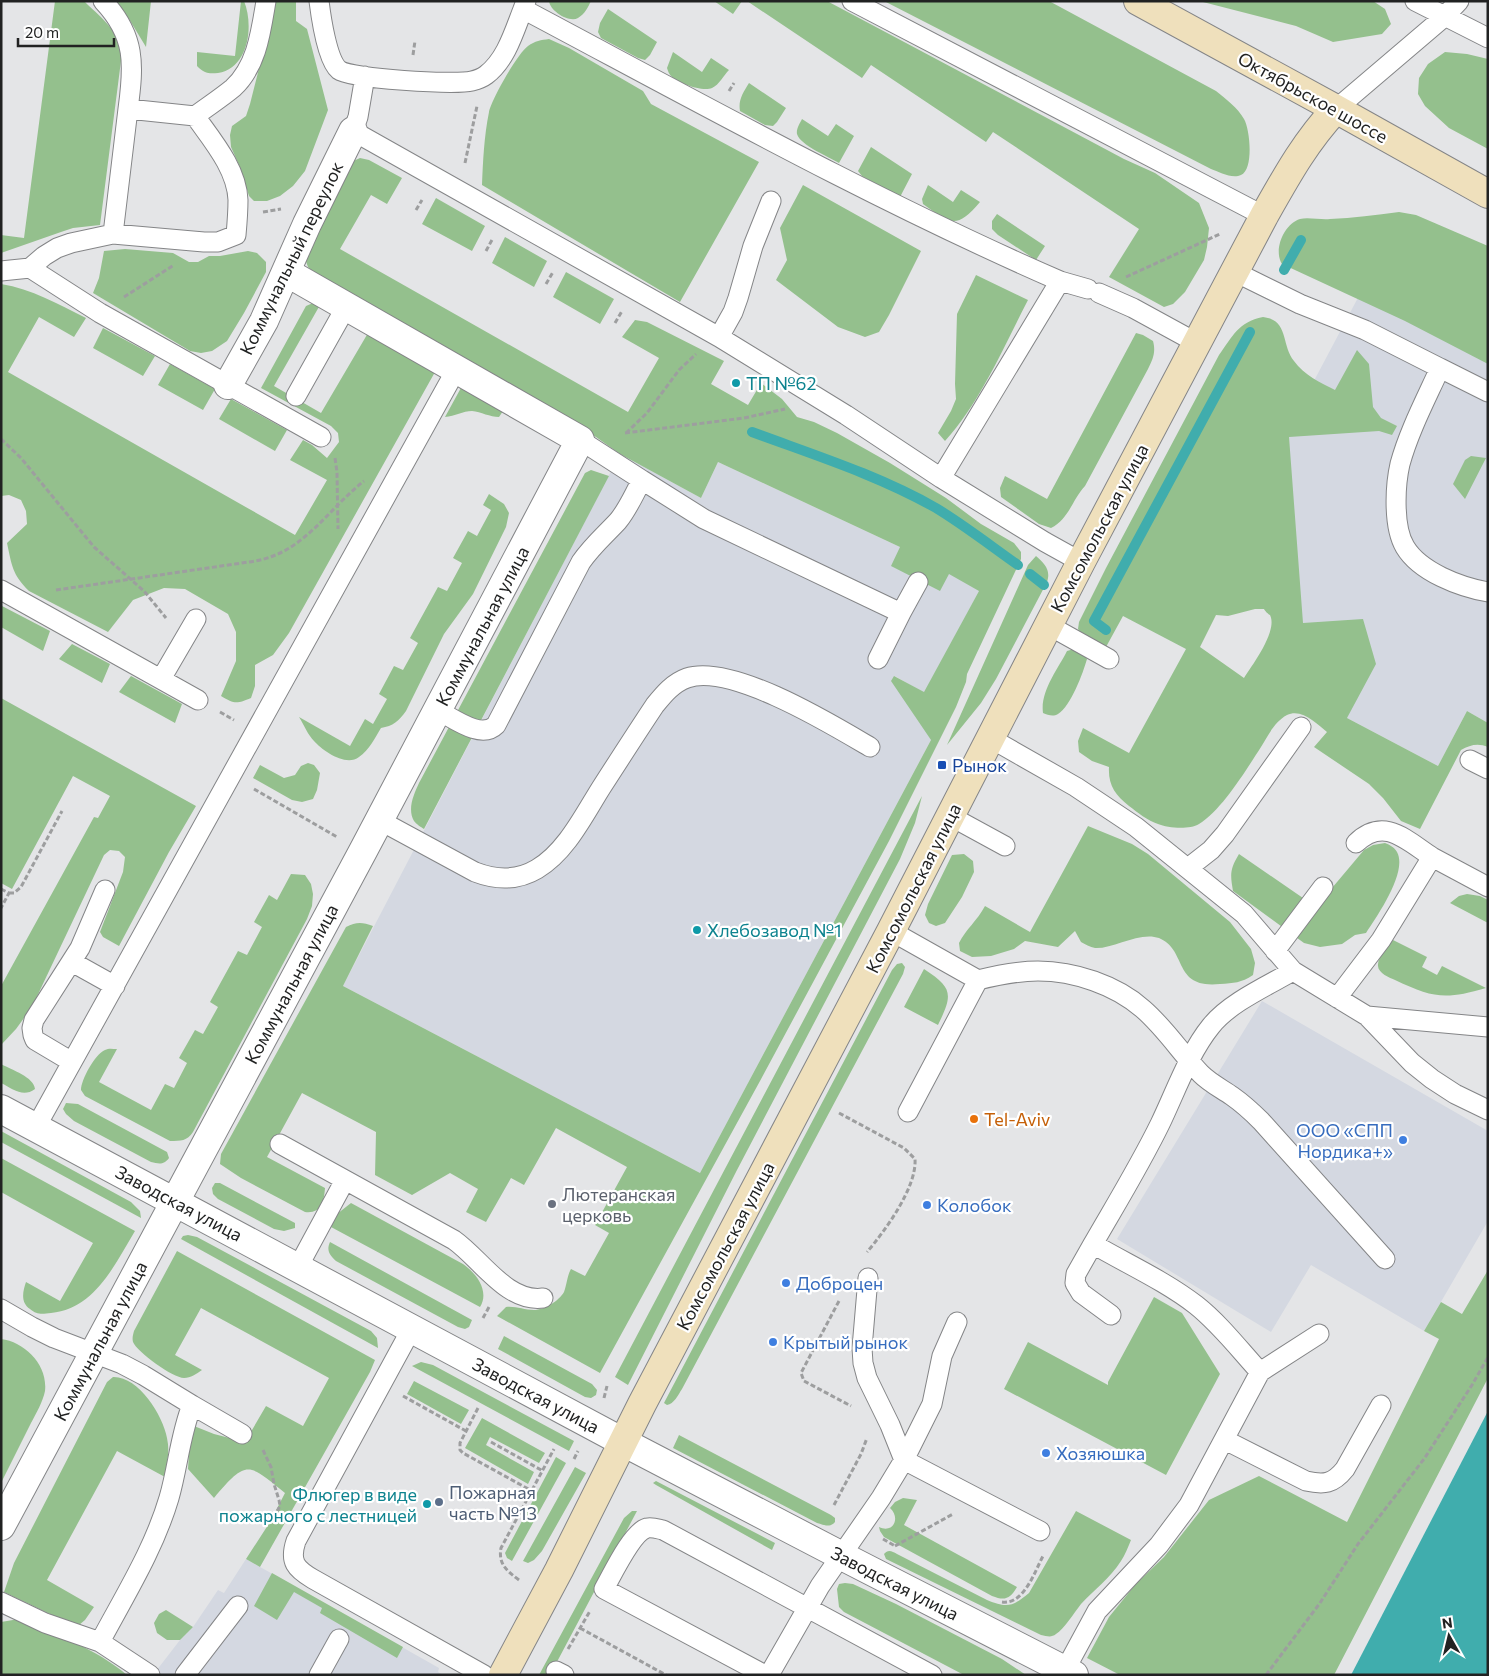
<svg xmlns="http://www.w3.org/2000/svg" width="1489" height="1676" font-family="Commissioner,sans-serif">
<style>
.built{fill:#d4d8e1}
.green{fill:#94c08d;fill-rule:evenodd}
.water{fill:#40adad}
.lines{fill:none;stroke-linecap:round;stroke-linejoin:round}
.stream{stroke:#40adad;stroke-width:10}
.lane-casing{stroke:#848587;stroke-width:21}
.street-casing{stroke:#848587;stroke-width:30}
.secondary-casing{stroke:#848587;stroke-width:30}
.path{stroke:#9d9e9f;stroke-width:3;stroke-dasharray:5 2.5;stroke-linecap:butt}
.lane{stroke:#fff;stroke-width:19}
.street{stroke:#fff;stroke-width:28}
.secondary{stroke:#efe0bc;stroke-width:28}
.culture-dot{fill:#0f9aa8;stroke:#fff;stroke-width:2}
.transit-dot{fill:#1a4fb4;stroke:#fff;stroke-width:2}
.food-dot{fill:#e8710a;stroke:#fff;stroke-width:2}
.shop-dot{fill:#3f7fe0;stroke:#fff;stroke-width:2}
.worship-dot{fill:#6b7280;stroke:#fff;stroke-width:2}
.service-dot{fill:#5c6f8a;stroke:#fff;stroke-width:2}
.labels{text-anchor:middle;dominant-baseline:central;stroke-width:4.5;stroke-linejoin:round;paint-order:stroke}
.street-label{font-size:18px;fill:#212222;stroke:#fff}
.culture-label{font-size:18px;fill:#0d838f;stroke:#fff;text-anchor:start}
.transit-label{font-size:18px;fill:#164399;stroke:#fff;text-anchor:start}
.food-label{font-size:18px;fill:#c56008;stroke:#fff;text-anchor:start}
.shop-label{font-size:18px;fill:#366cbe;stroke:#fff;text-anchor:start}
.worship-label{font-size:18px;fill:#5b616d;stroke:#fff;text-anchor:start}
.service-label{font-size:18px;fill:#4e5e75;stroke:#fff;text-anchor:start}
</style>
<rect width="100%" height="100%" fill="#e4e5e7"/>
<path class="built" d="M1370 275 1488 338V723L1467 711 1438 766 1347 718 1352 707 1299 675 1280 445Z
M620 454 701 498 718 462 900 547 990 571 924 693 895 676 931 740 700 1173 343 986Z
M1262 1001 1488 1131V1221L1424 1331 1311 1265 1271 1332 1117 1239Z
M246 1559 439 1668 438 1672 443 1675H153L180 1640 193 1627 218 1590 224 1593Z"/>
<path class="green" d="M55 1H84C98 15 121 32 122 53L100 225 73 228 61 232 1 253V235L24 238Z
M114 1H151L146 47 129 19Z
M241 1H244C254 25 249 68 218 73 208 74 204 73 197 66V52L235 56Z
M276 1H296V21L307 29 328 110 305 171 293 186 280 196 267 201H254L249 196 239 165 231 147 230 135 232 126 246 116 250 104Z
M549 1H591C588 7 585 14 578 18 569 23 550 11 549 1Z
M714 1H742L733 14Z
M747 1H827L1124 159 1155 173 1199 203 1209 228 1207 247 1204 260 1185 292 1173 304 1164 307 1109 277 1139 229 993 132 986 142 871 65 862 78Z
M884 1H1049L1216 91C1227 100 1237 107 1244 119 1250 129 1254 170 1241 175 1232 179 1219 172 1211 169Z
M1199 1H1373L1385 9 1391 24 1382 34 1333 42 1296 26Z
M608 9 657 42 650 55 645 60 638 58 601 38 598 32 600 23Z
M549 39 569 48 643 91 651 104 759 162 680 302 482 185C483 161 484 137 489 112 492 99 517 54 528 46 535 41 541 40 549 39Z
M673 52 702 72 711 58 729 70C724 75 719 85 712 88 702 92 678 83 671 76 669 74 668 71 667 68Z
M1445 52 1467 54 1488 59V149L1449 128 1425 106 1418 94 1419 78 1428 64Z
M749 83 786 108 777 122 773 126 765 125 740 111C738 100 743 93 749 83Z
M802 119 828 136 836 124 854 136 839 163C829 157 800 145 797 134 796 129 800 123 802 119Z
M871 147 912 174 900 197 862 176 858 171Z
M360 158 369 160 402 178 387 204 371 195 340 249 628 412 659 358 622 337 635 320 647 322 724 361 711 384 748 405 761 383 782 399 797 417 814 422 837 433 890 463 946 498 981 524 1014 543 1021 552V559L967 674 966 682 956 707 889 841 760 1081 600 1373 497 1316 506 1307C516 1306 524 1310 534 1310 544 1310 559 1301 564 1292 567 1284 567 1276 571 1269L585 1276 609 1233 595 1225 627 1167 556 1128 524 1185 511 1178 486 1222 466 1212 478 1189 450 1173 412 1195 375 1175 376 1132 302 1093 267 1157 325 1188C324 1202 321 1214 305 1212L241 1178 220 1164 221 1154 346 927C356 922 362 922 373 926L343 986 700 1173 931 740 891 681 894 676 924 692 979 591 949 574 940 591 891 566 900 547 718 462 701 498 620 454 596 437 316 275 308 267 304 256 349 163Z
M803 185 921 251 889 315 879 332 865 337 838 327 776 280 787 260 780 228Z
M928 185 953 202 961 190 980 202C956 230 951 224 923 204L922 199Z
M436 198 485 226 472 251 422 224Z
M1399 212 1416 215 1488 246V364L1405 321 1282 264C1273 250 1284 224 1300 219 1308 217 1321 220 1330 219 1353 218 1376 215 1399 212Z
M997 214 1045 246 1036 260 998 235 992 229V221Z
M505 237 547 261 534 287 492 263Z
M125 249 173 253 189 262H198L209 256H220L248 251 257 253 266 262V272L244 313 227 341 212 351 201 353 190 351 93 293 99 278 104 251Z
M566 272 614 299 600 324 553 297Z
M976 275 1028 300C1003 348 981 401 945 441L938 433 951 411 956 399 955 384 957 314Z
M1 284C32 289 58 304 86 318L74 337 39 317 8 372 295 535 327 480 290 460 303 440 312 445 327 458 339 442 338 433 331 426 261 388 306 306 313 303 320 305 274 386 321 413 368 333 435 372 289 633 273 655 255 665V686L251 698C237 704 234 704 221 696L236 661V632L228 614 185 589 164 588 133 600 108 632 29 591C12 574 12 566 7 543L27 524 26 511 21 500 9 495 1 496Z
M1263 317C1289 320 1281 345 1294 361 1304 375 1321 383 1335 390L1357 350 1369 364 1373 407 1381 418 1397 426 1392 435 1379 431 1289 437 1303 623 1363 619 1376 664 1347 718 1438 766 1467 711 1488 723V747C1478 743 1470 745 1461 750L1420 829 1401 821 1383 798 1369 784 1314 747 1327 732C1317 724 1302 708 1287 715 1274 722 1268 736 1261 747 1246 770 1222 810 1199 824 1189 830 1168 828 1158 824 1148 821 1137 812 1129 806 1115 795 1108 785 1109 767L1092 761 1079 752 1078 741 1083 728 1129 753 1186 649 1123 616 1106 647 1084 637 1078 629 1079 622 1106 568 1219 355C1233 336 1238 322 1263 317ZM1255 609H1264C1264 610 1269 615 1270 615 1278 631 1253 664 1244 678L1200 647 1216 615 1228 616Z
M103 328 155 356 143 376 93 348Z
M1136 333 1143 335 1153 341C1156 352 1153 359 1148 369L1085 486C1072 500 1069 519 1051 528L1039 524 1001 497 1000 488 1005 476 1047 499Z
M170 364 215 389 203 410 158 385Z
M462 386 503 411 499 417C490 417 481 412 472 411 463 411 455 416 445 417Z
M231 399 287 430 275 451 219 419Z
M1471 456 1486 458 1465 499 1453 484 1465 460Z
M591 470 609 476 424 829C421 827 416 824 414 821 407 809 414 794 419 783L585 473Z
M489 494 504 504 509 513 506 527 473 594 444 634 406 711C399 721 393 726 381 728 375 738 369 750 359 757 346 767 323 751 314 741 308 735 304 725 299 717L350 746 365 719 373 724 387 699 379 694 394 666 403 670 418 643 410 638 438 587 447 591 462 563 453 558 468 531 477 536 491 510 483 505Z
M1036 556C1045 564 1051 570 1047 582L996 679 981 703 947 745 1028 565Z
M2 606 50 631 43 651 1 627Z
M72 644 110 664 102 683 59 659Z
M1074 649 1083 652 1087 659C1083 673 1071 706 1058 714 1053 717 1048 715 1043 713 1040 691 1058 669 1067 651Z
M131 676 182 704 175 723 119 692Z
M1 698 196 806 169 852 119 946 103 937 100 932 123 872 125 857 119 851 110 850 104 855 32 1007 16 1029 1 1045V986L94 817 98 818 110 796 73 776 12 889 1 883Z
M308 763 314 765 320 773 317 790 313 799 302 802 292 800 253 778 260 765 284 778 295 775 301 766Z
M922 796 915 823 900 859 737 1170 628 1385 615 1377Z
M1088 826 1132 844 1148 854 1230 922 1251 949 1255 963 1253 975C1241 983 1234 983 1220 984 1172 989 1188 950 1159 938 1140 931 1113 949 1095 948 1090 947 1085 944 1081 942L1075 931 1058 947 1025 941 1014 949 991 956 972 957 960 951 959 943C966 929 977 921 985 906L1030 932Z
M1385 843C1390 845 1394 847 1397 852 1408 872 1377 916 1366 933L1355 935 1342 944 1320 947 1304 943 1233 891C1230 874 1230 869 1239 854L1316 907 1364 850 1373 845Z
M964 854 973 861 974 872 962 897 945 923 936 926 929 923 925 915 928 904 952 855Z
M291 874 305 875 311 884 313 894 312 906 307 919 193 1132C187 1141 181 1141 170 1141L85 1096 81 1090C81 1080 95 1054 105 1050 109 1048 112 1049 117 1049L99 1082 151 1110 165 1084 174 1088 187 1063 179 1058 195 1030 203 1034 218 1007 210 1002 238 951 247 955 262 927 254 922 269 895 277 900Z
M1467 894 1480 896 1488 900V923L1450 903 1459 896Z
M1393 940 1427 957 1422 967 1437 975 1442 966 1486 988C1445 1000 1433 998 1395 980 1390 978 1378 973 1378 966 1377 957 1389 946 1393 940Z
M902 963 905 967 903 974 682 1389C678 1395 674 1404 667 1405L664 1403 665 1401 892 970 897 964Z
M924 969C953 988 953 994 938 1025L904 1007Z
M1 1064C12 1070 34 1077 35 1089 23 1098 13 1089 1 1083Z
M66 1103 78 1104 167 1152 169 1158C164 1165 159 1164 151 1162L74 1121 66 1114 63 1109Z
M1 1131 131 1202 140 1211 141 1218 1 1142Z
M1 1158 135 1231C115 1264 95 1309 51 1313 42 1314 37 1315 30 1309 20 1302 23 1291 26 1282L60 1301 93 1243 1 1192Z
M215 1183H220L295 1223V1228L284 1231 274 1229 218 1199 213 1194 212 1188Z
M351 1203 463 1264C476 1273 490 1291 480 1307L331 1227 337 1214Z
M188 1235 197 1237 371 1331 377 1338 378 1348 181 1239 183 1236Z
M330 1242 472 1320 469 1327 465 1329 458 1327 336 1261C330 1255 326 1251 330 1242Z
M177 1251 375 1360 370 1372 260 1567 246 1559 270 1522 285 1493C248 1463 247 1459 214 1498L188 1469 190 1437 194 1426 214 1434 245 1442 266 1406 303 1426 329 1378 201 1308 175 1355 202 1370C196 1374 191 1378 184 1378 173 1378 137 1352 133 1342 132 1338 133 1335 134 1331Z
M1488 1270V1378L1334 1675H1120L1087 1658 1109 1617 1135 1585 1164 1557 1209 1500 1259 1476 1347 1522 1439 1339 1424 1331 1441 1302 1462 1314Z
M1154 1297 1182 1313 1220 1374 1166 1475 1004 1389 1028 1342 1108 1385V1382Z
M504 1336 592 1384 597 1390 596 1395 591 1398 585 1397 498 1349Z
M1 1339C25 1342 48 1365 45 1391 43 1401 36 1414 31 1423 21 1443 11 1463 1 1483Z
M421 1362 433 1365 574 1441 569 1451 412 1366Z
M113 1377C138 1376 163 1415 167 1438 170 1451 167 1464 165 1477L117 1451 47 1580 94 1607 85 1620 79 1625H73L4 1592 14 1563 107 1382Z
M414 1381 469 1410 461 1424 407 1394Z
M482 1418 545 1453 539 1463 490 1437 486 1445 534 1472 528 1484 465 1448Z
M679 1435 831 1515 835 1518V1522C830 1528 824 1525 817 1523L673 1448Z
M556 1457 566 1463 512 1561 507 1558 505 1553Z
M575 1467 586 1473 542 1551 534 1560 528 1563 523 1561Z
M656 1481 775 1543 772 1550 656 1485 653 1483Z
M903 1498 917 1500 904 1525 1017 1587C1010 1599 1005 1601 992 1596L884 1537 880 1531 879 1527C893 1534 901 1518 890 1508L895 1502Z
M632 1511H637L550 1675H539L624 1518Z
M1076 1511 1131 1540C1128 1547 1125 1555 1121 1561 1110 1578 1094 1590 1081 1604 1074 1613 1064 1629 1056 1634 1051 1638 1047 1636 1041 1635L886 1559 884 1554C888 1549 892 1551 897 1554L987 1600C1007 1608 1012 1607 1029 1593Z
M272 1573 403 1647 397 1658 320 1613 322 1608 294 1592 277 1620 254 1606Z
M845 1583 853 1584 896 1604 1002 1659 1026 1675H964L844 1612 839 1607 837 1589 839 1584Z
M166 1610 193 1627 180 1640H167L157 1633 154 1623 159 1614Z
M19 1619C57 1635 95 1648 127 1675H1V1622Z"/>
<path class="water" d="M1488 1411V1675H1351Z"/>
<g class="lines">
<path class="stream" d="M1284 270 1301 240
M752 432C814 455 878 475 936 508 964 525 991 546 1018 565
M1030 574 1044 585
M1106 630 1094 621 1250 332"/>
<g class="lane-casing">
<path id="lane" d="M103 1C136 36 134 65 128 109
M319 1C321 17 327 60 339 70 351 79 455 85 472 81 476 80 482 78 486 75 506 60 514 32 523 9
M526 1 523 9C700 103 876 201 1060 281L941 478 1045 542 1081 562
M852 1 1264 216
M1415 1 1488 38
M365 76 358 117 353 131 719 337 846 415 941 478
M1336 109 1444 17 1459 1
M195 116C207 107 221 98 233 88 257 66 261 31 266 1
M30 268 100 313 321 437
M1 271 30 268 44 256 57 248 71 243 113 234 204 242H218L236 235C237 224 238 211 238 200 237 169 212 140 195 116L128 109 113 234
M1235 272 1300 304 1365 330 1440 368C1426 399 1409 431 1400 464 1395 486 1393 527 1405 547 1420 572 1460 587 1488 592
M1060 281 1088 289
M1099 293 1133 308 1197 343
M719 337 733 312 738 298 753 246 771 201
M1440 368 1488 392
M296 396 346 307
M580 440 642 480
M1 590 198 700
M1048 625 1109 659
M878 659 901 613
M161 679 196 619
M437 710C453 718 481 740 496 725L581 562C592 546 605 535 618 521 628 509 634 494 642 480L704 519 901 613 918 582
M990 738 1076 787 1136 827 1244 914 1293 971
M1470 760 1488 769
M950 816 1005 846
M379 820 475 872C496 880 517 881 537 869 566 852 584 815 601 788 619 760 637 732 655 705 664 694 673 683 687 678 731 663 831 724 870 747
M1432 857 1488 887
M1188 868 1211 850 1225 834 1301 727
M891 931 978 980 908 1112
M1275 951 1323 887
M72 962 115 986
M978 980C998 975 1017 971 1038 971 1074 971 1116 985 1143 1009 1165 1028 1181 1053 1201 1074 1210 1083 1222 1089 1232 1096 1242 1103 1252 1112 1261 1121L1385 1259
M1337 998 1381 940 1432 857C1406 840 1384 816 1356 843
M1367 1016 1488 1027
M72 1062 35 1040 33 1035 32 1028 34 1020 80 948 105 890
M36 1127 456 370
M280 1144 454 1240C481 1259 507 1303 543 1298
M1093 1244 1076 1274 1075 1283 1081 1293 1111 1315
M298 1267 345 1180
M868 1278 862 1348 863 1363 867 1378 890 1425 904 1460 1040 1531
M1 1309 32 1327 54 1338 122 1364 143 1375 192 1405C180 1435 178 1467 169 1498 154 1549 125 1595 100 1642L45 1623 1 1602
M412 1328 296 1541C289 1562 296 1569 313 1579L484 1675
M1260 1372 1319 1334
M192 1405 242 1434
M1225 1440 1306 1481C1324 1485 1333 1484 1345 1469L1381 1405
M100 1642 150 1675
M1065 1670 1097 1611 1159 1545 1189 1505 1260 1372C1239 1349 1220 1324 1196 1305 1165 1281 1127 1264 1093 1244 1116 1204 1140 1165 1160 1124 1175 1093 1189 1053 1211 1026 1229 1003 1267 986 1293 971L1367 1016 1412 1063 1432 1079 1455 1094 1488 1110
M556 1671 564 1675
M185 1675 238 1606
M319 1675 339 1639
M765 1675 604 1589C612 1575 632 1532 647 1528 653 1527 658 1529 663 1530L932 1675
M769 1675 820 1586 881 1498 904 1460 932 1404 942 1356 957 1322"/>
</g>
<g class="street-casing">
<path id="street" d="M228 385 264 321 307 224 353 131
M1 1109 623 1442 840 1555 1074 1675
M1 1526 363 851 580 440 286 272"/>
</g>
<g class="secondary-casing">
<path id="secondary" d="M1138 1 1336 109 1488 194
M503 1675 559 1570 642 1404 891 931 1081 562 1264 216C1286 177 1305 142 1336 109"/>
</g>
<path class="path" d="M413 55 415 41
M729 91 734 83
M465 163 477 106
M416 210 422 200
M263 212 281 209
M486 251 493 238
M1126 277 1220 234
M546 284 553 272
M124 297 174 265
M615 323 622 311
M625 433 744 418 785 409
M626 433 647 413 679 370 696 354
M1 439 21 458 94 547 144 591 166 618
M335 458 337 472 338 529
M56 590 235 564C248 562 261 561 273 556 310 542 333 505 364 481
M220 712 234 720
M254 789 337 837
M1 889 9 893 1 908
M9 893H14L21 887 62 811
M839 1113 904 1148 915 1159C917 1187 885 1231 867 1252
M839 1301 801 1373 804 1381 851 1406
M483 1318 489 1307
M403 1396 466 1431
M604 1398 607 1386
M478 1408 460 1443V1450L463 1453 532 1491
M491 1442 543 1471
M263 1450 271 1467 274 1484 279 1500 280 1506 275 1515
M574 1459 578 1451
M834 1505 861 1454 867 1438
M883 1539 895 1546
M895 1546 953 1514
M519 1580C507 1571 498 1564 501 1548L554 1449
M1002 1602C1024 1605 1035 1571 1043 1556
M580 1628 666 1675
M568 1649 590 1611
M1266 1675 1320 1603 1358 1544 1424 1459 1472 1385 1488 1357"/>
<use href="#lane" class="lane"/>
<use href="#street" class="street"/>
<use href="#secondary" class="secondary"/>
</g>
<g class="culture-dot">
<circle cx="736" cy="383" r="5"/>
<circle cx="697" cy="930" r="5"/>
<circle cx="427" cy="1504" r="5"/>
</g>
<rect class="transit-dot" x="937" y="760" width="10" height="10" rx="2.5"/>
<circle class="food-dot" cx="974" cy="1119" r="5"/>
<g class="shop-dot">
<circle cx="1403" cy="1140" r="5"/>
<circle cx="927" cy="1205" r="5"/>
<circle cx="786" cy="1283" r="5"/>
<circle cx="773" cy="1342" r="5"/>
<circle cx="1046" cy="1453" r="5"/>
</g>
<circle class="worship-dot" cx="552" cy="1204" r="5"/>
<circle class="service-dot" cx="439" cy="1502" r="5"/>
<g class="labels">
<g class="street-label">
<text transform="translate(1313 97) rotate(29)">Октябрьское шоссе</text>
<text transform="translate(291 258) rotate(-64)">Коммунальный переулок</text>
<text transform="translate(1099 528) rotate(-62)">Комсомольская улица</text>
<text transform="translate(482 626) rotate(-62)">Коммунальная улица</text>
<text transform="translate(913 888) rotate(-63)">Комсомольская улица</text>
<text transform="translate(291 984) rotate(-62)">Коммунальная улица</text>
<text transform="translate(179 1203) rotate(28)">Заводская улица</text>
<text transform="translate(725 1246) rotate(-62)">Комсомольская улица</text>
<text transform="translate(100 1341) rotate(-62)">Коммунальная улица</text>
<text transform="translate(536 1395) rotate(28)">Заводская улица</text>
<text transform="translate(895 1583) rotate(27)">Заводская улица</text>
</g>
<g class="culture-label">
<text x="746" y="383">ТП №62</text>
<text x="707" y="930">Хлебозавод №1</text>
<text x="417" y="1494" text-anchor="end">Флюгер в виде<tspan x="417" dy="21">пожарного с лестницей</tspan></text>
</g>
<g class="transit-label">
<text x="952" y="765">Рынок</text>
</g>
<g class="food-label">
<text x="984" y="1119">Tel-Aviv</text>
</g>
<g class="shop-label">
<text x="1393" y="1130" text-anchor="end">ООО «СПП<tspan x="1393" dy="21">Нордика+»</tspan></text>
<text x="937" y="1205">Колобок</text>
<text x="796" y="1283">Доброцен</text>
<text x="783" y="1342">Крытый рынок</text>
<text x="1056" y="1453">Хозяюшка</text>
</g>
<g class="worship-label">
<text x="562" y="1194">Лютеранская<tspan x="562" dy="21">церковь</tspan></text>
</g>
<g class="service-label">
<text x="449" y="1492">Пожарная<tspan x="449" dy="21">часть №13</tspan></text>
</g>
</g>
<rect width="1489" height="1676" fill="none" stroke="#212222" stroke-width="5"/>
<g transform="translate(1449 1636) rotate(352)" stroke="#ffffff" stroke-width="4" paint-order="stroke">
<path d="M0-4L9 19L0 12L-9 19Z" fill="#212222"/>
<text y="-8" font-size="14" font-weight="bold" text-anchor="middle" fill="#212222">N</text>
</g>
<path d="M18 38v8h96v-8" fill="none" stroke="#212222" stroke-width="2.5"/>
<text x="25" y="38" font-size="15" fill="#212222" stroke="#ffffff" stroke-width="4" paint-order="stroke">20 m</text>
</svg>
